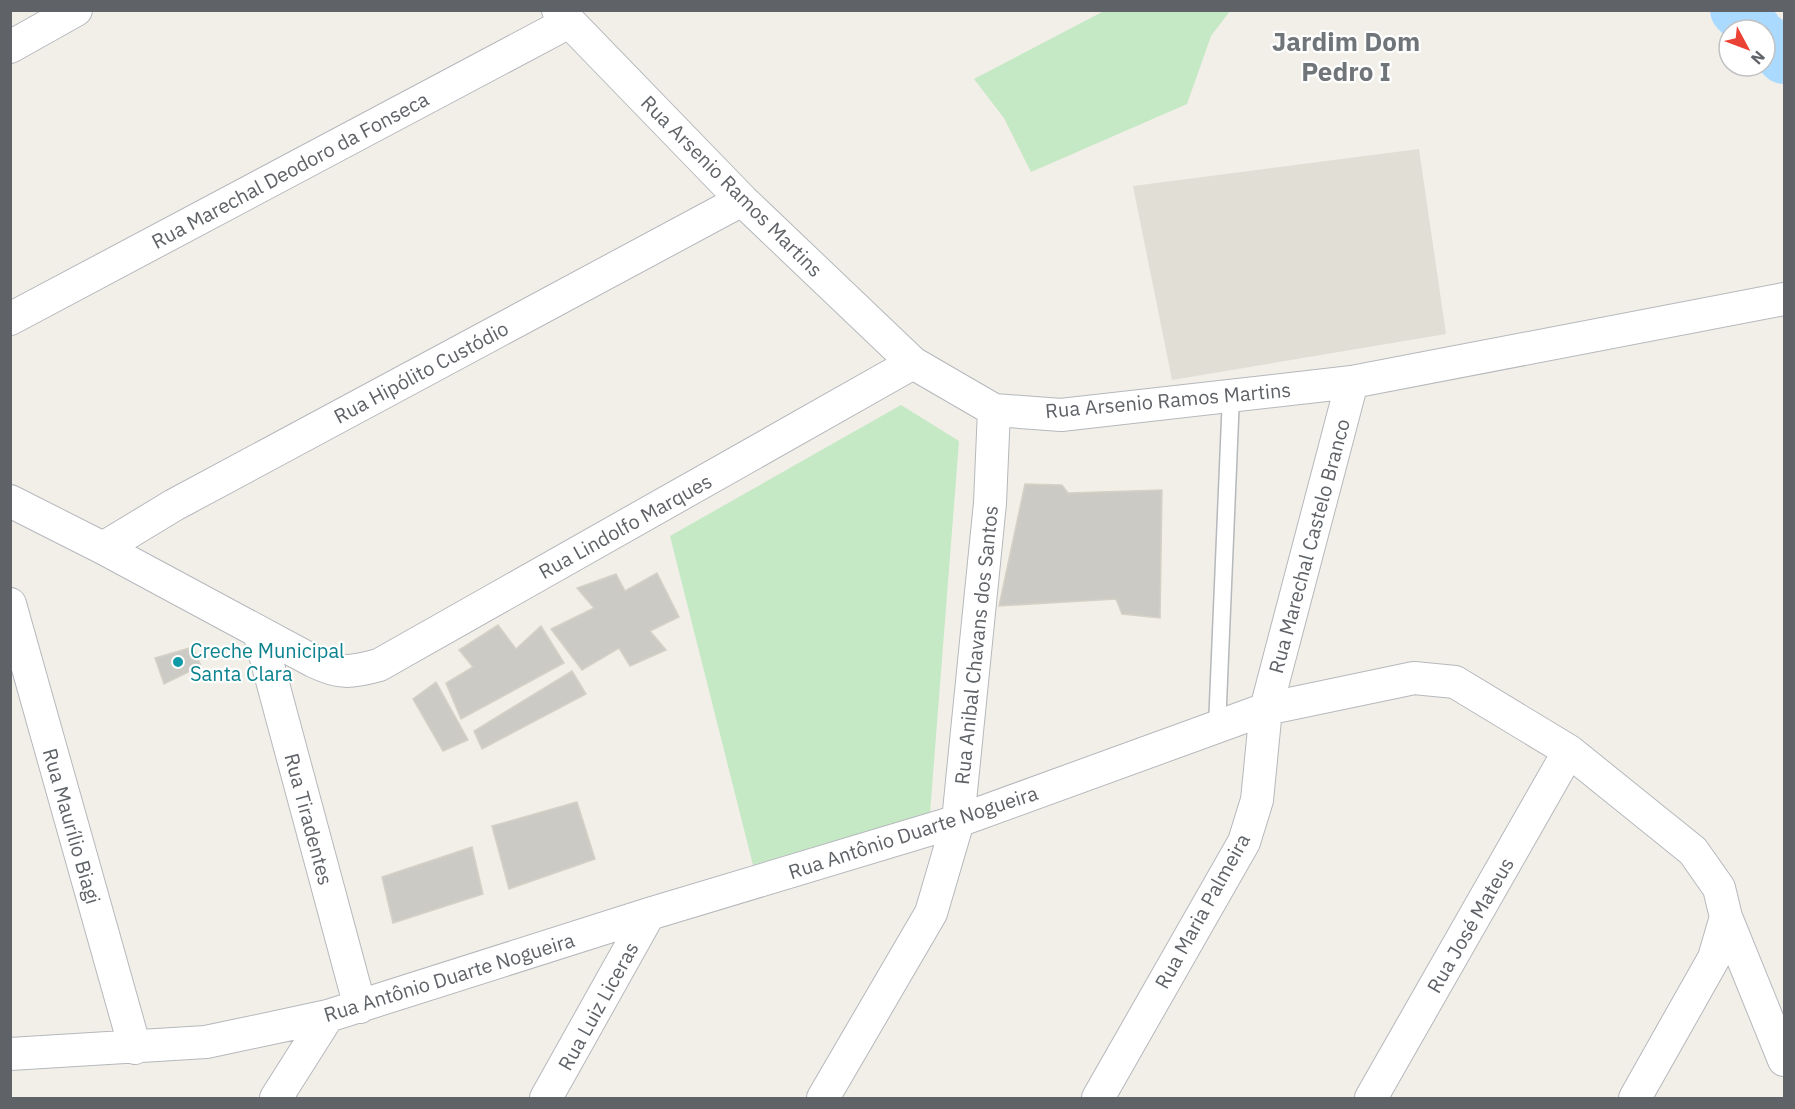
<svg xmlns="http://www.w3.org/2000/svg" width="1795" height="1109" font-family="'IBM Plex Sans',sans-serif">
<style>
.education{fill:#e1ded6}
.green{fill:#c5e8c5}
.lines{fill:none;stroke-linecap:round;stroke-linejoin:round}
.river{stroke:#aadaff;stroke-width:52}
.building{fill:#cccac5;stroke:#d6d1c6;stroke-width:1.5}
.lane-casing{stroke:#b5b8bc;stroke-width:19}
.street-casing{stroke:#b5b8bc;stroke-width:34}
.lane{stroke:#fff;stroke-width:16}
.street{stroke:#fff;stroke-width:32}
.culture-dot{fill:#0f9aa8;stroke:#fff;stroke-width:2}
.labels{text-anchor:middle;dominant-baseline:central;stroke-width:4.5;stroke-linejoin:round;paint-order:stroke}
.street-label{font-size:20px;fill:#5f6368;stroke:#fff}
.culture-label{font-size:20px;fill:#0d838f;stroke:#fff;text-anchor:start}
.district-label{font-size:26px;font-weight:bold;fill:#70757a;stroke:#fff}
</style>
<rect width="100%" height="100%" fill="#f1efe8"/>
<path class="education" d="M1419 149 1446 334 1172 380 1133 186Z"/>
<path class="green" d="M1104 11H1230L1211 36 1187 104 1031 172 1004 118 974 79Z
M901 405 959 441 930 813 753 865 670 536Z"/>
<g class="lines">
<path class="river" d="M1736 10 1756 30
M1765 39 1784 58"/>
</g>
<path class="building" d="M1025 484 1062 485 1068 493 1162 490 1160 618 1122 614 1116 599 999 606Z
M657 573 679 617 650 631 666 650 630 666 619 648 582 670 551 629 594 608 577 588 616 574 625 591Z
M498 625 516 649 541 626 564 663 461 719 446 683 473 667 459 650Z
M193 647 201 666 164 684 155 658Z
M572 671 586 694 482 749 474 731Z
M436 682 468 740 443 751 413 699Z
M577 802 595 859 509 889 492 826Z
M472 847 483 894 393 923 382 877Z"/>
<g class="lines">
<g class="lane-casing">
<path id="lane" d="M1217 727 1231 396"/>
</g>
<g class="street-casing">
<path id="street" d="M558 10 742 200 913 363 994 410 1061 415 1352 382 1784 299
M10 47 76 10
M10 319 569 22
M10 501 103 548 313 661C340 674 350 673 379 665L913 363
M103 548 174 505 742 200
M10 604 135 1048
M259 632 360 1007
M10 1054 206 1042 328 1016 649 914 958 821 1266 709 1414 678 1455 682 1569 751 1693 851 1719 888 1726 917 1784 1060
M276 1098 328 1016
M546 1098 649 914
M823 1098 931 913 958 821 990 503 994 410
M1098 1098 1244 842 1257 800 1266 709 1352 382
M1371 1098 1569 751
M1635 1098 1714 958 1726 917"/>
</g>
<use href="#lane" class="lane"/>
<use href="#street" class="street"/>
</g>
<circle class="culture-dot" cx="178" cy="662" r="6"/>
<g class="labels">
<g class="street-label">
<text transform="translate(290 170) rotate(-28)">Rua Marechal Deodoro da Fonseca</text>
<text transform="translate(732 186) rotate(45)">Rua Arsenio Ramos Martins</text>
<text transform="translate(421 372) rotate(-28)">Rua Hipólito Custódio</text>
<text transform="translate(1168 400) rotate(-5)">Rua Arsenio Ramos Martins</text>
<text transform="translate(625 526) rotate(-29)">Rua Lindolfo Marques</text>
<text transform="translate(1309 546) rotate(-75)">Rua Marechal Castelo Branco</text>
<text transform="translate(976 645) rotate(-84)">Rua Anibal Chavans dos Santos</text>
<text transform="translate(309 819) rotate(75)">Rua Tiradentes</text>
<text transform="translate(72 826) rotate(74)">Rua Maurílio Biagi</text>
<text transform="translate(913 832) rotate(-18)">Rua Antônio Duarte Nogueira</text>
<text transform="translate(1202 911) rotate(-61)">Rua Maria Palmeira</text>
<text transform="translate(1470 925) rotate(-60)">Rua José Mateus</text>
<text transform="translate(449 977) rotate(-17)">Rua Antônio Duarte Nogueira</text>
<text transform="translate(598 1006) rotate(-61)">Rua Luiz Liceras</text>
</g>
<g class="culture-label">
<text x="190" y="650">Creche Municipal<tspan x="190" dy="23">Santa Clara</tspan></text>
</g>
<g class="district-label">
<text x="1346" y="41">Jardim Dom<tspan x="1346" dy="30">Pedro I</tspan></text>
</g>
</g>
<rect width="1795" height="1109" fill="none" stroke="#5f6368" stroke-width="24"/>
<g transform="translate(1747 48) rotate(131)"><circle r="28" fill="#ffffff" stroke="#bfc1c3" stroke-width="1.5"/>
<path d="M0-4.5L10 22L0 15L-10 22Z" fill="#ea4335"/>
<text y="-9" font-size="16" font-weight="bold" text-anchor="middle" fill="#5f6368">N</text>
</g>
</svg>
